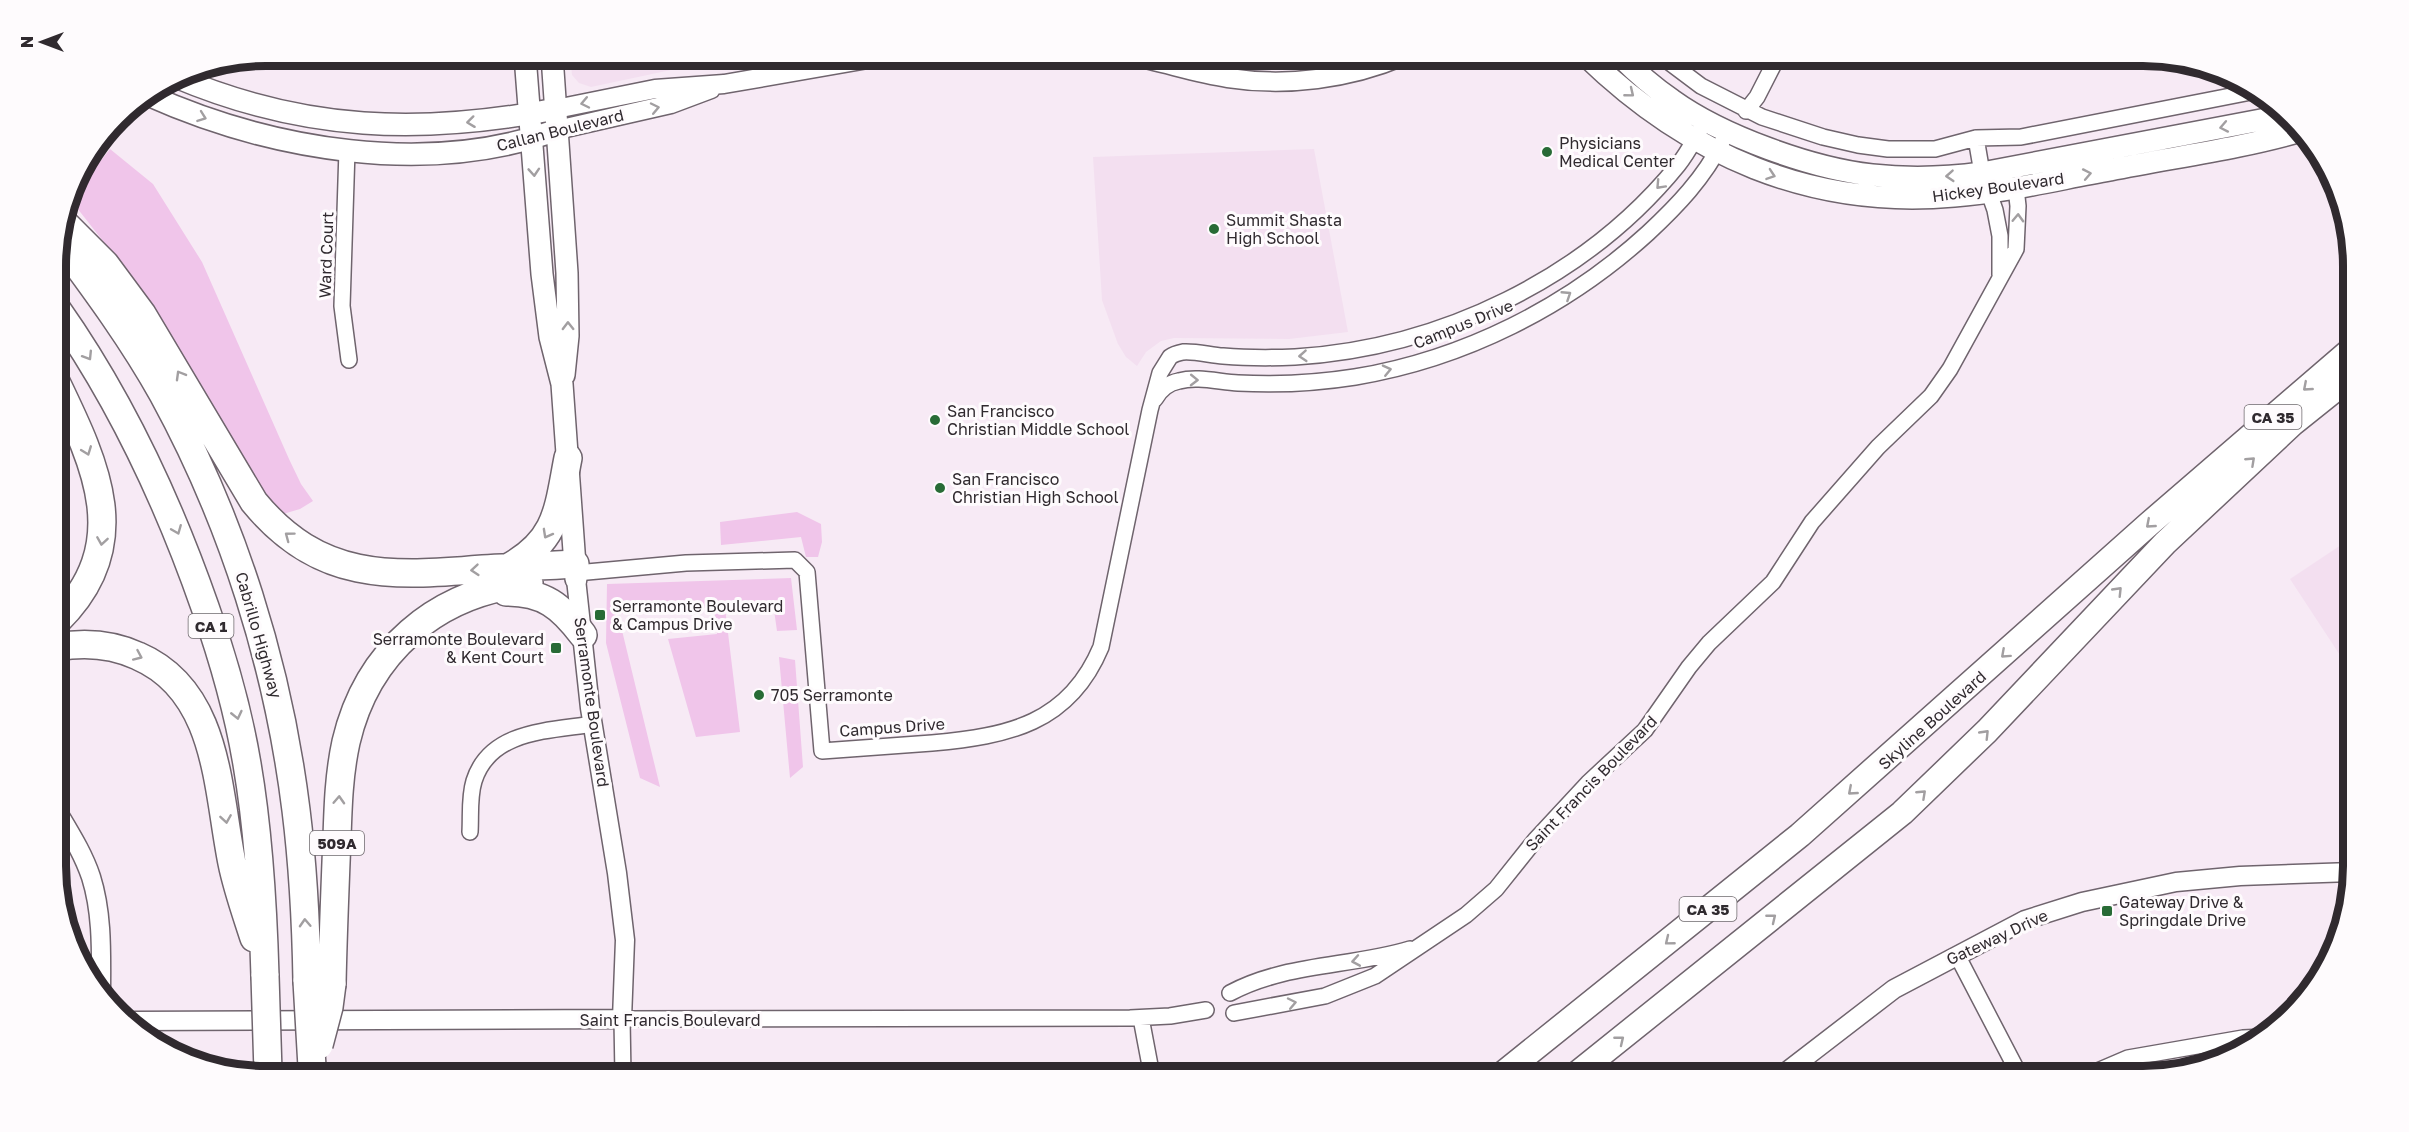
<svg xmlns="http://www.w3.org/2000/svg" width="2409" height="1132" font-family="'Golos Text',sans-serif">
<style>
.built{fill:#f3dff0}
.green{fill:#f0c5ea}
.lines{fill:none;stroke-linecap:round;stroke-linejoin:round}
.minor-casing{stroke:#6f646d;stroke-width:18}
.tertiary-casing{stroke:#6f646d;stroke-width:21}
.secondary-casing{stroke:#6f646d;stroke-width:24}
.primary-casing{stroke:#6f646d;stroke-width:27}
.motorway-casing{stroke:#6f646d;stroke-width:30}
.minor{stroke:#fff;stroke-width:15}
.tertiary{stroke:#fff;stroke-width:18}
.secondary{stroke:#fff;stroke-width:21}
.primary{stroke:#fff;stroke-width:24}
.motorway{stroke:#fff;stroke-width:27}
.motorway-bridge-casing{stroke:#6f646d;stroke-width:30;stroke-linecap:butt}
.motorway-bridge{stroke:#fff;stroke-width:27}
.oneway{stroke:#a29fa1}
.poi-dot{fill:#286b36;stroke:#fefbfd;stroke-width:2}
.labels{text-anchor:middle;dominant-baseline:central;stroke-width:6;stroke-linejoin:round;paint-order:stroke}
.shield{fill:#fefbfd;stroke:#6e696d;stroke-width:1.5}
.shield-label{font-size:15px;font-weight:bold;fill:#302a2f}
.street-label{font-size:16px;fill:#302a2f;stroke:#fefbfd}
.poi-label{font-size:16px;fill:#302a2f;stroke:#fefbfd;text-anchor:start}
.rim{fill:none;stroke:#302a2f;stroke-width:8}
</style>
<rect width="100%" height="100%" fill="#f7eaf5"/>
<path class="built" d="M570 56H686L699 64 591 87 579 83 572 75Z
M1314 149 1348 332 1289 339 1174 338 1161 341 1146 352 1137 366 1126 357 1118 344 1102 300 1093 157Z
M2353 537V675L2290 579Z"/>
<path class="green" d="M110 149 153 184 202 262 289 459 301 484 313 501 300 509 283 514 257 490 132 278 70 199Z
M797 512 821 524 822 542 818 557H806L801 537 721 545 720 522Z
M791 578 797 630 777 631 773 603 618 614 660 787 640 778 606 643 607 584Z
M725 608 740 732 696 737 668 639 717 634 714 609Z
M779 657 795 660 803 767 790 778Z"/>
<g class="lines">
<g class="minor-casing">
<path id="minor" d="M1661 56 1701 86 1762 117 1823 137 1858 145 1888 149H1935L1976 138 2021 137 2251 92
M1746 111 1757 97 1778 56
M1976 138 1982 173 1995 210 2000 236V275
M347 150 342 306 349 360
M1155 399C1160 390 1168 383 1179 381 1197 376 1219 382 1238 383 1276 385 1317 383 1355 377 1464 359 1567 307 1648 233 1677 206 1704 178 1722 142
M576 573 686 563 795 560 807 572 822 751C859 748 895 746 932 743 1008 736 1069 724 1101 647L1150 410 1160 373 1170 357C1174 354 1178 353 1183 352 1195 351 1210 355 1223 356 1247 358 1271 358 1295 357 1441 348 1586 278 1678 165 1687 154 1693 142 1700 130
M470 832C471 815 469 797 474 781 490 730 549 731 593 724
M1957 955 2020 1076
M1230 993C1286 963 1351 967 1410 949
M1234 1013 1325 996 1375 976 1466 915 1496 889 1536 839 1588 783 1645 730 1689 667 1709 643 1773 582 1812 522 1878 447 1931 396 1950 369 2016 249 2018 206 2016 188 2009 185
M1141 1018 1152 1076
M623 1076 622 1019 1130 1018 1170 1016 1206 1010
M2086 1076 2128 1058 2243 1038 2264 1037"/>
</g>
<g class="tertiary-casing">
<path id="tertiary" d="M1130 56C1163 62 1195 73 1228 78 1286 87 1349 79 1403 56
M556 109 655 89 724 84 885 56
M557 130 671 104 711 89
M57 811C70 833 83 853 91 877 103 915 101 956 101 996
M134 1021 622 1019 625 940 617 873 590 708 576 579
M1781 1076 1894 989 2025 920 2082 902 2176 882 2240 876 2352 872"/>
</g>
<g class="secondary-casing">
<path id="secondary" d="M525 56 542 274 550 337 562 384 576 579
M552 56 567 273 568 336 564 375
M1586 56C1688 155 1811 209 1954 196 2007 192 2059 179 2110 170 2174 157 2239 149 2301 131
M1620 56C1636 72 1653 87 1672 100 1722 136 1811 168 1872 175 1908 179 1945 178 1982 173L2282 116
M176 77C304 131 421 135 556 109
M148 95C271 150 427 177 557 130"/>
</g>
<g class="primary-casing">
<path id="primary" d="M1500 1076 1800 835 2149 524 2352 349
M1574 1076 1902 813 1987 731 2165 543 2292 424 2352 376"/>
</g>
<g class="motorway-casing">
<path id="motorway" d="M64 223 105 264 142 314 254 502C319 581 390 577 483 569 514 567 544 566 575 564
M59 240C96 290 133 340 163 394 233 522 278 665 296 810 303 866 306 924 307 981
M56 308C121 400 168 501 205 607 223 658 238 710 247 764 259 834 263 905 265 976
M56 382C96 465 135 545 57 621
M509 567C558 540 558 509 568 458
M506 592C544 592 561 606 583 635
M57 647C85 642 112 644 138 656 219 691 217 789 232 863 237 888 246 913 254 938
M332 984C333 935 335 887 337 838 338 806 339 774 346 742 367 652 436 592 529 583"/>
</g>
<use href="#minor" class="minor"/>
<use href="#tertiary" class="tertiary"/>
<use href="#secondary" class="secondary"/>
<use href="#primary" class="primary"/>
<use href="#motorway" class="motorway"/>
<g class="motorway-bridge-casing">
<path id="motorway-bridge" d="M265 976 268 1072
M307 981 312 1067
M319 1045 329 1007 332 984"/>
</g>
<use href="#motorway-bridge" class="motorway-bridge"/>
</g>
<defs><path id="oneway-chevron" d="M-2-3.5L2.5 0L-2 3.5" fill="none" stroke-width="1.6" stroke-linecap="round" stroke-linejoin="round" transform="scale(1.5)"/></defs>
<g class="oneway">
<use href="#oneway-chevron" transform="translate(1630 93) rotate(39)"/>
<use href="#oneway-chevron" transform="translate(585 103) rotate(168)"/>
<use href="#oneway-chevron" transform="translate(655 108) rotate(-12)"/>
<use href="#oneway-chevron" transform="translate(202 117) rotate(20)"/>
<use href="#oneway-chevron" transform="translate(471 122) rotate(173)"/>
<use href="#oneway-chevron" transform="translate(2224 127) rotate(169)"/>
<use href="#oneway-chevron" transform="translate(534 172) rotate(86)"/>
<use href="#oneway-chevron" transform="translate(2087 174) rotate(-11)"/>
<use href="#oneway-chevron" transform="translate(1771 175) rotate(19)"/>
<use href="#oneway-chevron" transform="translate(1950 176) rotate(176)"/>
<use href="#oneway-chevron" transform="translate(1660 185) rotate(133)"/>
<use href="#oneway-chevron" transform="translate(2018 218) rotate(-88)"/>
<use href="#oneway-chevron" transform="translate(1567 295) rotate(-33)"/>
<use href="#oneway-chevron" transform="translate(568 326) rotate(-91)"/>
<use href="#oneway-chevron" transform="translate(88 356) rotate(58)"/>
<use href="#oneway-chevron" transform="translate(1303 356) rotate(176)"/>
<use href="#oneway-chevron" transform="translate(1387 370) rotate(-13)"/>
<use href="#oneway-chevron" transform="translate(180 375) rotate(-120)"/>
<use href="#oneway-chevron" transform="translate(1194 380) rotate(1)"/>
<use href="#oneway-chevron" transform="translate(2307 387) rotate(139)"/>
<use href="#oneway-chevron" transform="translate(87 451) rotate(69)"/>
<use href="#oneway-chevron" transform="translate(2251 461) rotate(-43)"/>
<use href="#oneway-chevron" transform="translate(2150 524) rotate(139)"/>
<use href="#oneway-chevron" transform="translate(177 530) rotate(68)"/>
<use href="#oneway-chevron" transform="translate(547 534) rotate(119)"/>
<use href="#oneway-chevron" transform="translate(289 536) rotate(-143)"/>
<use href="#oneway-chevron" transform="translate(102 541) rotate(99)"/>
<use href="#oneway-chevron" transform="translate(475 570) rotate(175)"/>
<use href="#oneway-chevron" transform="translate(2118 591) rotate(-46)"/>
<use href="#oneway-chevron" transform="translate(2005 654) rotate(138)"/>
<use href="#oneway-chevron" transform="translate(138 656) rotate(24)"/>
<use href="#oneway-chevron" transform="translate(237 715) rotate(77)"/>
<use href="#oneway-chevron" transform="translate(1985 734) rotate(-46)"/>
<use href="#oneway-chevron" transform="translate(1852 791) rotate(139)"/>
<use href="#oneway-chevron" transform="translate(1922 794) rotate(-43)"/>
<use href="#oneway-chevron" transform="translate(339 800) rotate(-87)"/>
<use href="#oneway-chevron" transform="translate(226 819) rotate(81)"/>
<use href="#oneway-chevron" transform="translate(1772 918) rotate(-39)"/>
<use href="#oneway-chevron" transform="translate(305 923) rotate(-93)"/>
<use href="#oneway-chevron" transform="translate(1669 941) rotate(141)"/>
<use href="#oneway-chevron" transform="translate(1356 961) rotate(170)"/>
<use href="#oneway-chevron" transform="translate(1292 1003) rotate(-12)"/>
<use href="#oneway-chevron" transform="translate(1620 1040) rotate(-39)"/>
</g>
<g class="poi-dot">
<circle cx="1547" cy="152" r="6"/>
<circle cx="1214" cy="229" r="6"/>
<circle cx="935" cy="420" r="6"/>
<circle cx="940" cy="488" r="6"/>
<rect x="594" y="609" width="12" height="12" rx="3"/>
<rect x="550" y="642" width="12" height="12" rx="3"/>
<circle cx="759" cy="695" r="6"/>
<rect x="2101" y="905" width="12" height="12" rx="3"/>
</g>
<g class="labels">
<g class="shield">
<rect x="2244.5" y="405" width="57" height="24" rx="4.5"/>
<rect x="188.5" y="614" width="45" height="24" rx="4.5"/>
<rect x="310" y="831" width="54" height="24" rx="4.5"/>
<rect x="1679.5" y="897" width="57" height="24" rx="4.5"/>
</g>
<g class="shield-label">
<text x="2273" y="417">CA 35</text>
<text x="211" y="626">CA 1</text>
<text x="337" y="843">509A</text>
<text x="1708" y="909">CA 35</text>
</g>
<g class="street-label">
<text transform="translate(560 130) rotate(-14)">Callan Boulevard</text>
<text transform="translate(1998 187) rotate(-8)">Hickey Boulevard</text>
<text transform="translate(326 255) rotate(-88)">Ward Court</text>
<text transform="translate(1463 324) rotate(-22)">Campus Drive</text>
<text transform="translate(259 635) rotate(74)">Cabrillo Highway</text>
<text transform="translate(592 702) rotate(82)">Serramonte Boulevard</text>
<text transform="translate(1932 720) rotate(-42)">Skyline Boulevard</text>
<text transform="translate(892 727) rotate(-4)">Campus Drive</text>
<text transform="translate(1591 783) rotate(-46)">Saint Francis Boulevard</text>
<text transform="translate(1997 937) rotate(-25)">Gateway Drive</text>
<text x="670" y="1020">Saint Francis Boulevard</text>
</g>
<g class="poi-label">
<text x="1559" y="143">Physicians<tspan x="1559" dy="18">Medical Center</tspan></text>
<text x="1226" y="220">Summit Shasta<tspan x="1226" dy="18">High School</tspan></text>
<text x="947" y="411">San Francisco<tspan x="947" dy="18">Christian Middle School</tspan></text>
<text x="952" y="479">San Francisco<tspan x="952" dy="18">Christian High School</tspan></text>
<text x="612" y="606">Serramonte Boulevard<tspan x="612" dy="18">&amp; Campus Drive</tspan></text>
<text x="544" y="639" text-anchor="end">Serramonte Boulevard<tspan x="544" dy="18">&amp; Kent Court</tspan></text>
<text x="771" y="695">705 Serramonte</text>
<text x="2119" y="902">Gateway Drive &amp;<tspan x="2119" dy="18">Springdale Drive</tspan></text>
</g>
</g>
<path d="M0 0H2409V1132H0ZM266 66H2143A200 200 0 0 1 2343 266V866A200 200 0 0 1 2143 1066H266A200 200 0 0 1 66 866V266A200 200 0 0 1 266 66Z" fill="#fefbfd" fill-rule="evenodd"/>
<path class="rim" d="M266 66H2143A200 200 0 0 1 2343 266V866A200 200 0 0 1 2143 1066H266A200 200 0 0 1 66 866V266A200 200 0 0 1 266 66Z"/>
<g transform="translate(42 42) rotate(270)" stroke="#fefbfd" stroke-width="4.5" paint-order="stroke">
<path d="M0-4.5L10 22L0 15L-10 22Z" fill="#302a2f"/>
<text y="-9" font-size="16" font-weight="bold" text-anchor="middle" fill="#302a2f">N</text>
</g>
</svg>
